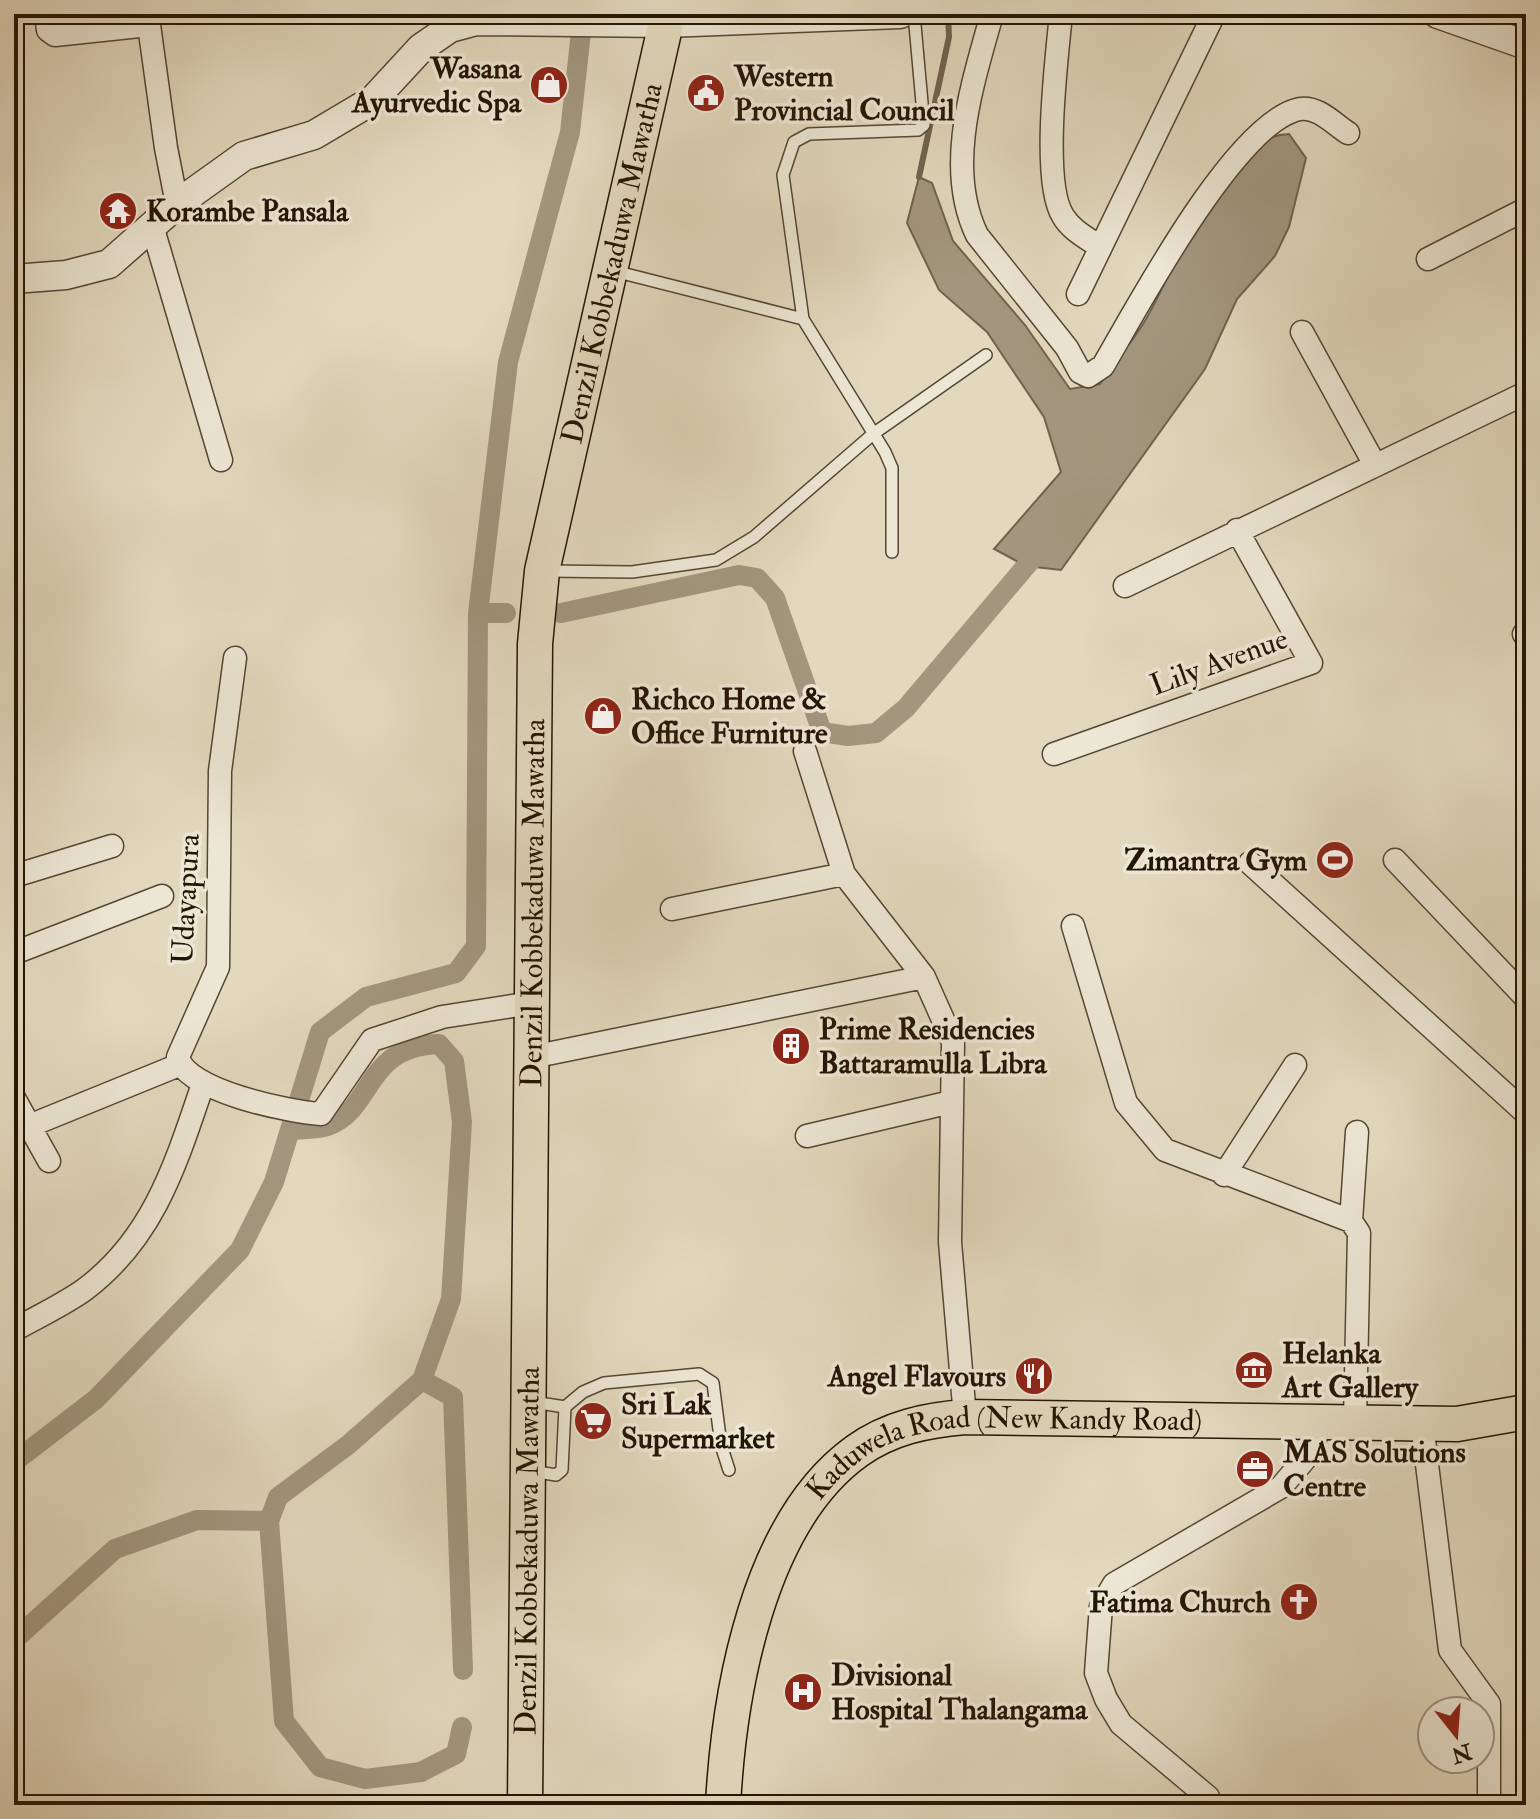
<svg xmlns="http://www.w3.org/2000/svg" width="1540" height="1819" font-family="'IM FELL Double Pica',serif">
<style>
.water{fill:#a2967e;stroke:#70624e;stroke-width:2}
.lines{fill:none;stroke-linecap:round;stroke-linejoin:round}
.stream{stroke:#70624e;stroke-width:6}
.canal{stroke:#a2967e;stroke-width:20}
.service-casing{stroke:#544633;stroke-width:14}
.minor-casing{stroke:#544633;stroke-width:25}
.tertiary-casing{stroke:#544633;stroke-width:31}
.primary-casing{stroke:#251505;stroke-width:37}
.service{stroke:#ece6d4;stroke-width:11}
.minor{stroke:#ece6d4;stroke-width:22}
.tertiary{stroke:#ece6d4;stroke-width:28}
.primary{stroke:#e2d8bd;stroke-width:34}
.labels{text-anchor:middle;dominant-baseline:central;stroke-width:7;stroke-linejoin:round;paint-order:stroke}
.poi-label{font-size:30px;font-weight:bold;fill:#251505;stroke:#ece6d4;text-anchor:start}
.street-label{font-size:30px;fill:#251505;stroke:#ece6d4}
</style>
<rect width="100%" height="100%" fill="#e2d8bd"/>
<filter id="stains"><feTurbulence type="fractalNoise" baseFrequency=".0025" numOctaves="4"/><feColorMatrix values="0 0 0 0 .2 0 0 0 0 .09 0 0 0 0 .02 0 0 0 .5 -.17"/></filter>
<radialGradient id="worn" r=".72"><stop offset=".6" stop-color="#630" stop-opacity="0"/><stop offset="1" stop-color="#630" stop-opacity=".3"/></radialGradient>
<path class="water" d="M1289 134 1306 158 1289 227 1275 256 1237 299 1205 369 1061 570 1026 566 994 549 1061 472 1044 417 987 332 939 290 907 223 919 177 932 183 953 241 1025 325 1070 389 1100 384C1115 362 1133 341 1146 319 1179 264 1215 137 1289 134Z"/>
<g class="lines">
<path class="stream" d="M919 177 949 37 948 14"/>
<path class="canal" d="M478 613H506
M561 613 739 575 757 578 775 598 822 732 848 736 876 733 906 708 1043 546
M422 1380 453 1397 463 1670
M14 1462 96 1399 240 1250 274 1182 320 1032 366 997 456 973 476 946 478 613 508 362 570 132 583 14
M269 1521 284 1721 320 1767 365 1779 421 1772 456 1754 462 1727
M14 1640 115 1549 197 1520 269 1521 278 1497 348 1445 422 1380 451 1299 462 1122 454 1061 439 1044C363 1047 375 1108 328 1126 317 1130 301 1129 290 1130"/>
<g class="service-casing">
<path id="service" d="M614 271 803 319
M892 552V468L885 452 803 319 783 175 794 142 809 134 918 130 924 125 914 14
M547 571 632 572 716 560 754 537 873 434 986 355
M565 1407 583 1392 604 1383 699 1374 713 1383 721 1445 729 1470
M532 1471 556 1475 562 1470 565 1407 533 1402"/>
</g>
<g class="minor-casing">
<path id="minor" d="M46 14 48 30 55 35 149 25 166 148 177 204
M992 14C973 83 944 167 977 235L1067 348 1080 372 1088 376 1103 366C1137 308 1236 121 1300 109 1318 106 1334 124 1348 133
M1061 14C1057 56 1041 182 1063 216 1071 230 1087 238 1100 247
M153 229 221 460
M1428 259 1526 209
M1078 294 1214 14
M1302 332 1375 465
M1125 586 1526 393
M1524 634 1526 633
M235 658 220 771 218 967 178 1057C185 1091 290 1112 321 1114L372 1040 442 1017 532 1003
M805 751 844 874 924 977 953 1042 950 1242 965 1417
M1054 754 1311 663 1237 530
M1395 860 1526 998
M1250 863 1526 1113
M14 876 112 846
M672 909 844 874
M1073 926 1126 1103 1165 1150 1351 1221 1359 1233 1355 1422
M14 953 162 896
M532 1057 924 977
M14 1098 49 1161
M29 1126 179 1065
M807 1136 951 1102
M1224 1175 1295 1065
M1351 1221 1357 1132
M14 1330C37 1317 63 1305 84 1290 154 1238 176 1163 203 1084
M1422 1424 1450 1650 1489 1704V1805
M1208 1797 1121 1724 1106 1699 1096 1673 1101 1606 1114 1584 1281 1487 1310 1453 1321 1422"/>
</g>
<g class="tertiary-casing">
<path id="tertiary" d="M1438 14 1526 45
M14 279 66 275 109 264 177 204 244 156 314 135 373 100 421 48 450 28 476 21 666 23 900 14"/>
</g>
<g class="primary-casing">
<g id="primary">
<path id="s1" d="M525 1805 535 644 542 571 668 14"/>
<path id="s2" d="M723 1805C729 1692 758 1522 857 1451 889 1428 926 1420 965 1417L1457 1424 1526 1412"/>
</g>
</g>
<use href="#service" class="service"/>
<use href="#minor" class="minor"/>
<use href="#tertiary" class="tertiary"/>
<use href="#primary" class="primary"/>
</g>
<defs>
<g id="shop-disc" transform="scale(2)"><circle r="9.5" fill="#8f2418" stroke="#ece6d4"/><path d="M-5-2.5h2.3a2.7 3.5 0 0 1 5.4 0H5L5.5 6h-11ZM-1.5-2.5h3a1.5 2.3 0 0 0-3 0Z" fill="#fff"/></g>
<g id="civic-disc" transform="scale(2)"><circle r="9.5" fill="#8f2418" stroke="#ece6d4"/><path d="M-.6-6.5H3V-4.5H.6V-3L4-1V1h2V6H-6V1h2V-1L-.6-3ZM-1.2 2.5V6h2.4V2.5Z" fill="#fff"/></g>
<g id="temple-disc" transform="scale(2)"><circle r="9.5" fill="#8f2418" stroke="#ece6d4"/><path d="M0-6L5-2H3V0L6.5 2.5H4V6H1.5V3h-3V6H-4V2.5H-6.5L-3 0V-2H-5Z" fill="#fff"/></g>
<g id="stadium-disc" transform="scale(2)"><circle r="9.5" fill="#8f2418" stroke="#ece6d4"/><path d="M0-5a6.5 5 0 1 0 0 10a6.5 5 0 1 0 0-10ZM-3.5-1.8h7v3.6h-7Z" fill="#fff"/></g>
<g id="building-disc" transform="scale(2)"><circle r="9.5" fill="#8f2418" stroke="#ece6d4"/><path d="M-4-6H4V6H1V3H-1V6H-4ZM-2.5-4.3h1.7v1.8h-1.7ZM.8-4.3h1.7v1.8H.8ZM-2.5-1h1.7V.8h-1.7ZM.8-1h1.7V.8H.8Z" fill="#fff"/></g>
<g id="museum-disc" transform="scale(2)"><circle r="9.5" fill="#8f2418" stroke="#ece6d4"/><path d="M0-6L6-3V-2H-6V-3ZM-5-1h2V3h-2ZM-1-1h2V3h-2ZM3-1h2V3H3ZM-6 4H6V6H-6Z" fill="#fff"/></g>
<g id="restaurant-disc" transform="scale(2)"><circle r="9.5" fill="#8f2418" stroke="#ece6d4"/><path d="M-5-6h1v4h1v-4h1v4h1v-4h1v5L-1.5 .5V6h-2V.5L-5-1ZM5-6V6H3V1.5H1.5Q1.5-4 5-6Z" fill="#fff"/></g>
<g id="supermarket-disc" transform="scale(2)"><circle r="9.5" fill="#8f2418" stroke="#ece6d4"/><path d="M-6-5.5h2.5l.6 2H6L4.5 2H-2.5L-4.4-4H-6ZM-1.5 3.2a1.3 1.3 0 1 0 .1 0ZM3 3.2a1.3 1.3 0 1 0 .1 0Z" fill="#fff"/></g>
<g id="office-disc" transform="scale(2)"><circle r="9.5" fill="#8f2418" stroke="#ece6d4"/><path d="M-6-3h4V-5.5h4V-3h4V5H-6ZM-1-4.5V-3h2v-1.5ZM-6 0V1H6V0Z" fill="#fff"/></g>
<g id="church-disc" transform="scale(2)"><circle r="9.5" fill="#8f2418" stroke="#ece6d4"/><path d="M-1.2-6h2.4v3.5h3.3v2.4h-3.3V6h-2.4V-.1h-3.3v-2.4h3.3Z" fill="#fff"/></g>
<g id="hospital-disc" transform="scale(2)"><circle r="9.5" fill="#8f2418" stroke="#ece6d4"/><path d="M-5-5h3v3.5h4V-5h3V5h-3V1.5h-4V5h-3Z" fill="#fff"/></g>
</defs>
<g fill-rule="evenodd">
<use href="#shop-disc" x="549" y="85"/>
<use href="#civic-disc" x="706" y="93"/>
<use href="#temple-disc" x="118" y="211"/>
<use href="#shop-disc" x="603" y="716"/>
<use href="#stadium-disc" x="1335" y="860"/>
<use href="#building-disc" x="791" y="1046"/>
<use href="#museum-disc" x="1254" y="1370"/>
<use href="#restaurant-disc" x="1034" y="1376"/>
<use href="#supermarket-disc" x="593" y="1421"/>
<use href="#office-disc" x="1255" y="1469"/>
<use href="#church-disc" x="1299" y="1602"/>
<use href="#hospital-disc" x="803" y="1692"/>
</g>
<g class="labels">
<g class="poi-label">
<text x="521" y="68" text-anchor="end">Wasana<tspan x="521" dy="34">Ayurvedic Spa</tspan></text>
<text x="734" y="76">Western<tspan x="734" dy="34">Provincial Council</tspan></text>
<text x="146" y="211">Korambe Pansala</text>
<text x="631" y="699">Richco Home &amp;<tspan x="631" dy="34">Office Furniture</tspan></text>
<text x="1307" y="860" text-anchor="end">Zimantra Gym</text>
<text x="819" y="1029">Prime Residencies<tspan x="819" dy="34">Battaramulla Libra</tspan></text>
<text x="1282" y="1353">Helanka<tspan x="1282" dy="34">Art Gallery</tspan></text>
<text x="1006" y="1376" text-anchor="end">Angel Flavours</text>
<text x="621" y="1404">Sri Lak<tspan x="621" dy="34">Supermarket</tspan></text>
<text x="1283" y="1452">MAS Solutions<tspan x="1283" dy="34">Centre</tspan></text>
<text x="1271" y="1602" text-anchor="end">Fatima Church</text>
<text x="831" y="1675">Divisional<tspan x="831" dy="34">Hospital Thalangama</tspan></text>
</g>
<g class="street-label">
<text stroke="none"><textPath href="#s1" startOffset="1550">Denzil Kobbekaduwa Mawatha</textPath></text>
<text transform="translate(1219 662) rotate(-20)">Lily Avenue</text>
<text transform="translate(186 899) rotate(-87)">Udayapura</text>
<text stroke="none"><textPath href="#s1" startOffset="902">Denzil Kobbekaduwa Mawatha</textPath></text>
<text stroke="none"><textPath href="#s2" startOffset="534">Kaduwela Road (New Kandy Road)</textPath></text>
<text stroke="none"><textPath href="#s1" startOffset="254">Denzil Kobbekaduwa Mawatha</textPath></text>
</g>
</g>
<rect width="1540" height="1819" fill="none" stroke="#e2d8bd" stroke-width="48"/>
<rect x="16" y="16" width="1508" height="1787" fill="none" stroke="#251505" stroke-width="4"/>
<rect x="24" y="24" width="1492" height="1771" fill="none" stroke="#251505" stroke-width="2"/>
<g transform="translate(1456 1735) rotate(163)"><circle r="38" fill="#ece6d4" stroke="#9c9281" stroke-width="2"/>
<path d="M0-6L14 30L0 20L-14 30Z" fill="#8f2418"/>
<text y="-12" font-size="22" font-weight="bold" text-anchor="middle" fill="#251505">N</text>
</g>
<rect width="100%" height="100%" filter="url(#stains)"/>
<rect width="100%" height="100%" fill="url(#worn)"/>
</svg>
